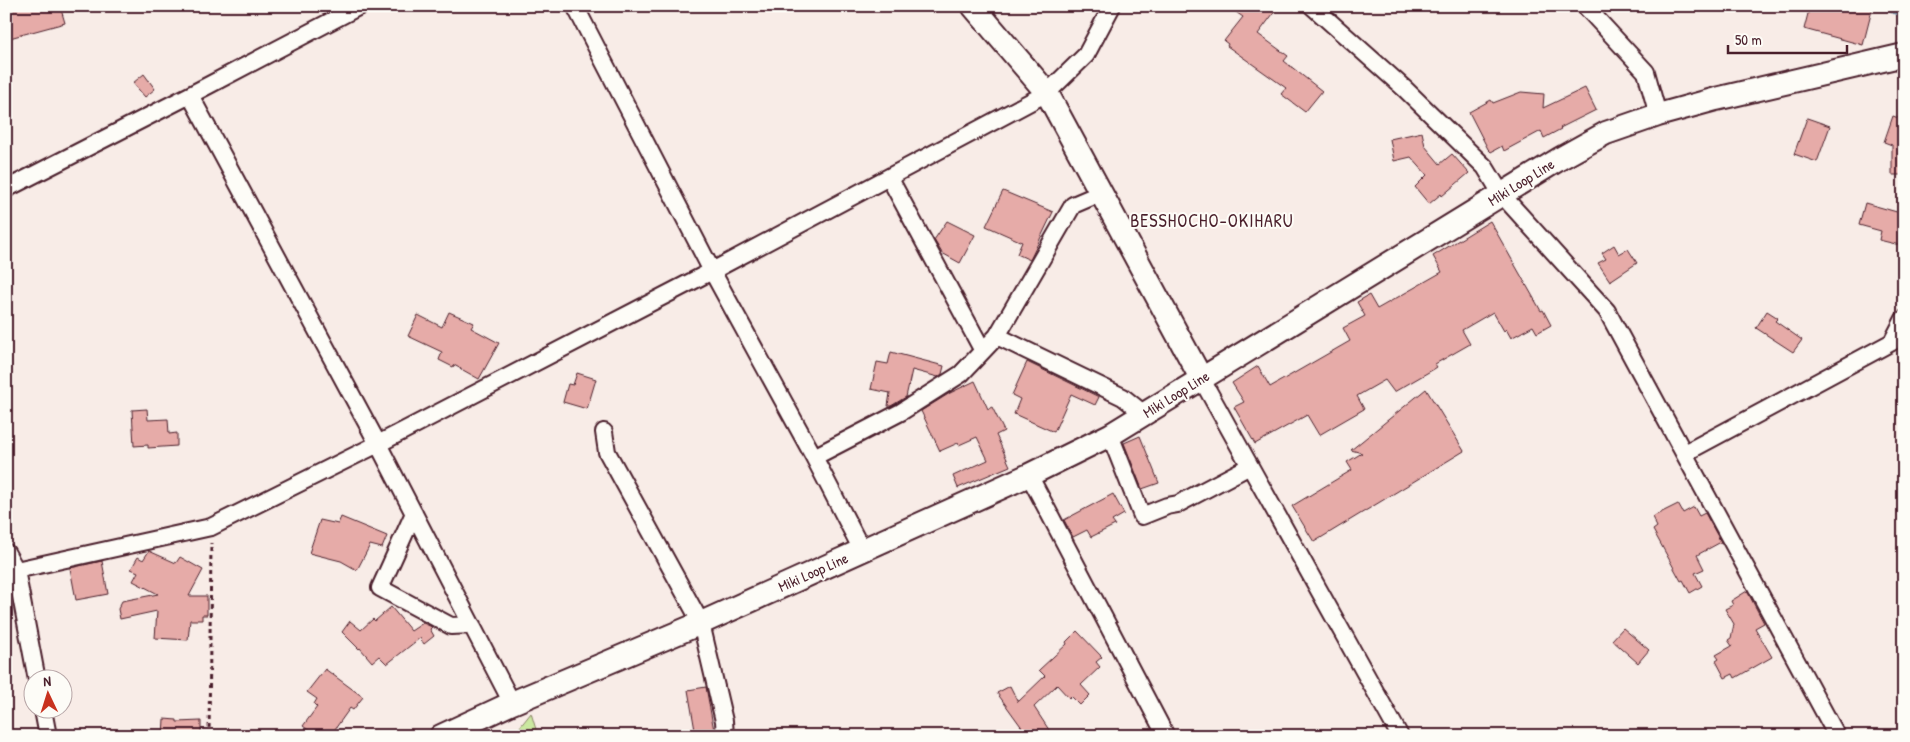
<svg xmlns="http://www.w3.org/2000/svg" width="1910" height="742" font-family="'Patrick Hand',sans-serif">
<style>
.green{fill:#cbe8a0;stroke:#8a8466}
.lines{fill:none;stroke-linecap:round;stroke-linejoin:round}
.stream{stroke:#788fa7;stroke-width:5}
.building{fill:#e6aba8;stroke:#4a1f2b}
.street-casing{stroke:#4a1f2b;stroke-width:20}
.secondary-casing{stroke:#4a1f2b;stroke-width:26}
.path{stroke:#4a1f2b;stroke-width:3;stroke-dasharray:4 4;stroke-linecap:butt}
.street{stroke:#fdfcf7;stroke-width:16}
.secondary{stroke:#fdfcf7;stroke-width:22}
.labels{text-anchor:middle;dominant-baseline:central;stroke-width:4;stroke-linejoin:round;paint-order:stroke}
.street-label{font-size:15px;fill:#4a1f2b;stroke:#fdfcf7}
.quarter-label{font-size:18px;letter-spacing:1px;fill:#4a1f2b;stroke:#fdfcf7}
</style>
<rect width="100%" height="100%" fill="#f8ece7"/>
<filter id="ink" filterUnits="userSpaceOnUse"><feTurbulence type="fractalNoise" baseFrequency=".02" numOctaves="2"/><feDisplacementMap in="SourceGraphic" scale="10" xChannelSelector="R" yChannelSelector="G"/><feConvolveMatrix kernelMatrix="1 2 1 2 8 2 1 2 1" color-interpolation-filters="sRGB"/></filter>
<g filter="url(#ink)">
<path class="green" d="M531 713 538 736H512L516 732Z"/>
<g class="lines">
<path class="stream" d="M1881 6 1904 16"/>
</g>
<path class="building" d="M6 6H60L65 23 6 39Z
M1227 6H1279L1258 34 1288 56 1284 61 1322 91 1305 112 1281 94 1286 88 1227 46 1228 44 1224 41 1243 17Z
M1810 6H1873L1863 45 1804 29Z
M144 74 155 89 145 97 133 83Z
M1585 88 1596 110 1560 128 1561 129 1544 138 1541 131 1504 151 1502 146 1491 152 1488 149 1469 112 1491 100 1493 103 1521 92 1544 94 1543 108Z
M1893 116 1904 120V175H1892V145L1884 142Z
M1807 118 1830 126 1817 162 1794 154Z
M1422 132 1425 146 1440 164 1452 154 1469 173 1442 196 1441 194 1429 204 1415 187 1427 175 1411 157 1394 161 1390 139Z
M1003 191 1053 212 1030 260 1017 254 1022 242 986 226Z
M1865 203 1904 214V246L1879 240 1881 231 1859 225Z
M947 221 975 235 960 263 942 253 934 240Z
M1490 221 1541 311 1543 310 1551 325 1537 333 1533 326 1511 338 1506 329 1504 331 1493 312 1462 330 1470 344 1435 364 1437 367 1434 369 1394 392 1385 380 1357 396 1364 409 1319 435 1307 415 1255 444 1234 407 1244 402 1232 383 1258 366 1270 387 1350 341 1343 328 1365 316 1357 302 1369 295 1377 309 1442 272 1433 256Z
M1614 245 1619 254 1628 249 1637 263 1610 281 1598 263 1606 259 1602 253Z
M1767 311 1778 318 1775 321 1802 340 1793 352 1756 328Z
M449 312 474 323 471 328 499 343 479 379 454 365 453 367 439 360 442 352 408 336 418 315 442 327Z
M891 352 944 366 942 374 938 377 912 370 906 397 891 406H888L890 393 871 389 877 362 888 364Z
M1027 362 1099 397 1095 405 1071 394 1054 432 1014 414 1020 399 1012 395Z
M577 373 596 379 587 409 563 402 568 384 573 385Z
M975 381 988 409 992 407 1004 431 996 435 1010 466 958 488 953 476 988 460 977 437 959 445 958 443 940 451 921 411 950 393Z
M1426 389 1464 451 1314 542 1292 506 1352 470 1347 462 1362 453 1351 450Z
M147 409 148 420 168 419 169 434 177 433V446L148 448V445L134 446 132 410Z
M1140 436 1159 483 1142 489 1124 443Z
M1113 494 1124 514 1112 521 1115 525 1091 537 1087 530 1073 537 1064 520Z
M1678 504 1683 513 1694 507 1699 516 1705 513 1721 542 1697 555 1704 569 1695 573 1702 586 1690 593 1683 580 1681 581 1653 530 1657 527 1652 517Z
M341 517 387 536 382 548 370 545 357 570 341 561 309 553 320 520 338 524Z
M149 551 176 563 180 557 203 570 189 596H207V615H202V620H190L188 640 155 638 157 611 120 619 118 609 122 601 158 594 133 581 138 572 131 569 138 557 143 560Z
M102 561 108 594 76 600 70 568Z
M1747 591 1764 623 1755 628 1772 657 1735 678 1733 674 1725 678 1716 661 1719 659 1716 655 1732 646 1728 640 1731 638 1734 624 1725 609 1733 605 1731 601Z
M391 607 411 631 423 623 432 627 430 629 434 636 424 644 420 638 387 664 379 656 372 662 360 648 359 649 342 632 350 621 361 630 373 619 375 621Z
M1623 628 1649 650 1638 663 1612 640Z
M1077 631 1102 657 1096 662 1100 667 1081 685 1090 695 1080 705 1071 696 1069 698 1057 685 1034 707 1053 736H1028L997 693 1010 686 1018 702 1045 676 1039 670 1067 644 1066 642Z
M325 669 363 697 353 710 350 708 330 736H316L303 726 317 707 314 704 317 699 307 692Z
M706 687 715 736H696L688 690Z
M164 719 177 720V722L201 721V736H163Z"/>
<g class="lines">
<g class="street-casing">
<path id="street" d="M575 6 712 271 814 457 862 550
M1312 6 1405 89 1485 167 1502 195 1607 311 1837 736
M1585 6 1646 72 1658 115
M190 95 378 444 512 703
M889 177 983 351
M6 189 190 95 360 6
M997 336 1123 397 1144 414
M1201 378 1400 736
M604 432 607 452 701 623 724 721 725 736
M1110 435 1142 516 1167 506 1178 504 1250 466
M1685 453 1892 342 1904 319
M814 457 901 412 961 374 997 336 1073 205 1101 193
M1029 475 1166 736
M414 513 380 588 451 626 472 625
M6 552 16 570 37 680
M16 570 211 527 378 444 712 271 1047 93 1086 55 1112 6
M43 710 48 736"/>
</g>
<g class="secondary-casing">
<path id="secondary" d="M973 6 1047 93 1201 378
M441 736 512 703 701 623 1029 475 1110 435 1561 158 1606 133 1658 115 1716 99 1904 55"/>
</g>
<path class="path" d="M209 736 211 543
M499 736 502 729"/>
<use href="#street" class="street"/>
<use href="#secondary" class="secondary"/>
</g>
</g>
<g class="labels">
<g class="street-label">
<text transform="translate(1521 182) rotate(-32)">Miki Loop Line</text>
<text transform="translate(1176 394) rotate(-32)">Miki Loop Line</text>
<text transform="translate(813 572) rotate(-24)">Miki Loop Line</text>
</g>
<g class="quarter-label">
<text x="1212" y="220">BESSHOCHO-OKIHARU</text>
</g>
</g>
<rect width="1910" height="742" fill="none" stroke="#fdfcf7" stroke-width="25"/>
<rect x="12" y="12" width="1885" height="717" fill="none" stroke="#4a1f2b" stroke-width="2" filter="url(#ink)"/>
<g transform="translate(48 694) rotate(356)"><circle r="24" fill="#fdfcf7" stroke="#b5a4a5"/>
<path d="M0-4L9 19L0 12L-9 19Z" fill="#c8321e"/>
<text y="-8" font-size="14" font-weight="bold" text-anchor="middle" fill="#4a1f2b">N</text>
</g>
<path d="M1728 45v8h119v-8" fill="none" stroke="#4a1f2b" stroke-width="2.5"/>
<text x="1735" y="45" font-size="15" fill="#4a1f2b" stroke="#fdfcf7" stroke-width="4" paint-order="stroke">50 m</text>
</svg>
